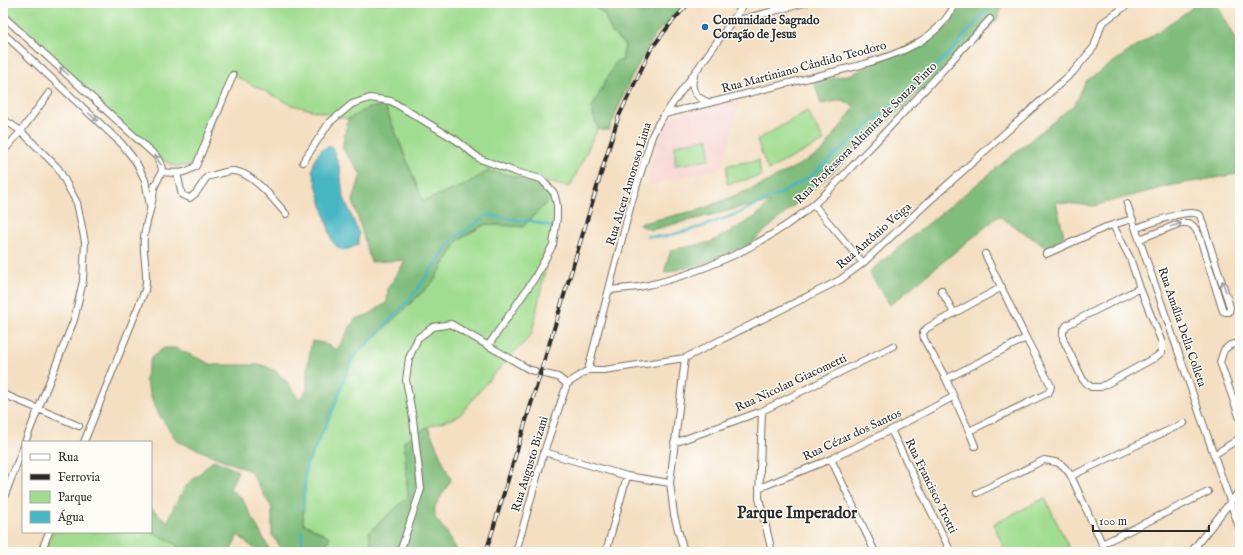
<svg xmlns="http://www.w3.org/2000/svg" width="1243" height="555" font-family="'IM FELL English',serif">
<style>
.built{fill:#f7d0ce}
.green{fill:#a1dd91;stroke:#66845e}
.forest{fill:#80bc7b;stroke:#567453}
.water{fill:#47b5c2;stroke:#397076}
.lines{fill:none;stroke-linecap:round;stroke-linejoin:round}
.stream{stroke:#47b5c2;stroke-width:2.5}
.street-casing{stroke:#716a60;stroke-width:8}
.street{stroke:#fff;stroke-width:6}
.rail-casing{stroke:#2b2b2b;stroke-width:4}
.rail{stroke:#fdfcf7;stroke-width:2.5;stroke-dasharray:8;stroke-linecap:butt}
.oneway{stroke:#a0a0a0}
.poi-dot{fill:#1f6fb2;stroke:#fdfcf7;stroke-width:1.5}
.labels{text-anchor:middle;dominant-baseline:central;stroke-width:3;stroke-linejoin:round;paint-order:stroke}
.poi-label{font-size:12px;font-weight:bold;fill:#2b2b2b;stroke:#fdfcf7;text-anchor:start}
.street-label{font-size:12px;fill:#2b2b2b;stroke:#fdfcf7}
.district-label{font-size:16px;font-weight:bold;fill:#2b2b2b;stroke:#fdfcf7}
</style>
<rect width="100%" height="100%" fill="#fdfcf7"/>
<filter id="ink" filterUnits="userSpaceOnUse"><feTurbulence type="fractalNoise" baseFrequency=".025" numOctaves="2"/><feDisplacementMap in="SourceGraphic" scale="8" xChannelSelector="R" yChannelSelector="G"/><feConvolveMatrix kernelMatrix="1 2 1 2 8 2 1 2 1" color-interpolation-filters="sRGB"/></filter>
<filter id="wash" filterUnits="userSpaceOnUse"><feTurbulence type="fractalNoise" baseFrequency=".012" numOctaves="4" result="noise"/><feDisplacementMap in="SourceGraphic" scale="16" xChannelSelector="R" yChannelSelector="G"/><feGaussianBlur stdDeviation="0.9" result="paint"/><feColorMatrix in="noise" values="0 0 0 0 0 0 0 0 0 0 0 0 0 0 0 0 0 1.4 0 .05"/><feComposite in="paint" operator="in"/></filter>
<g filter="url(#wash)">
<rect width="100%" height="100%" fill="#f4dfc2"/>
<path class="built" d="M741 98 722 168 646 186 665 118Z"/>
<path class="green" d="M3 3H590L604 14 612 33 625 45 622 61 591 109 598 128 570 187 488 171 465 185 423 201 385 106 368 108 348 119 292 105 233 75 196 166H174L156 156 3 16Z
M638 3H650L649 12 640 14Z
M807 111 824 141 768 170 757 140Z
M709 138V160L675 165V145Z
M759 160 761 176 727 184V165Z
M553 196 556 216 532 334 494 374 459 416 428 427 404 441 408 497 369 532 372 549 371 552H324L330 537 303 523 306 467 333 410 352 359 433 282 459 239 486 224 523 227Z
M1045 498 1071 552H1005L994 524Z
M53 532H151L169 540 185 552H45Z"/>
<path class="forest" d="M590 3H638L641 14 649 12 650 3H686L655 35 630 80 609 130H601L598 128 591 109 616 61H622L625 45 612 33 604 14Z
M952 3H1004L997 20 850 157 751 243 707 262 664 273 671 250 711 242 755 217 770 203 743 207 651 230 638 224 702 209 761 185 821 153 855 107 843 100 821 104 814 82 852 74 951 25Z
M1193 3H1217L1235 40H1240V180L1237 174 1169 186 1093 206 1056 202 1064 236 1047 248 999 216 890 305 869 272 1075 104 1086 81 1192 8Z
M385 106 423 201 461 187 488 171 544 182 553 196 523 227 486 224 459 239 433 282 352 359 333 410 306 467 303 523 330 537 324 552H284L272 535V508L250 471 177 441 155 408 145 379 151 358 164 348H175L213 365H262L274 370 288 383 299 400 307 390V368L312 341 323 343 337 350 355 319 370 314 387 302 388 288 406 260 371 262 353 201 361 174 342 148 348 119 368 108Z
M428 427 451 480 435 506V518L446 531 456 550V552H374L372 549 369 532 408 497 404 441Z
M214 460 238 471 230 489 242 499 271 552H258L238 535 231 549 236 552H185L169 540 151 532V508L168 522 174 506 186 486Z"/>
<path class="water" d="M332 146 340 169 343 195 359 234 358 245C345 250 342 254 332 241L312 170 315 159 322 149Z"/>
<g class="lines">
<path class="stream" d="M647 236 663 237 701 227 739 213 784 192 812 175 947 56 990 6 991 3
M303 509 306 467 333 410 352 359 411 298 453 239 487 215 518 220 532 221 552 227
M302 532V542L305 552"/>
</g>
</g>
<g filter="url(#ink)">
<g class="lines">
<g class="street-casing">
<path id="street" d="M767 3 781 9
M3 16 156 156C167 173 160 172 154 188 153 205 146 221 144 237 142 255 149 273 145 290L84 442
M731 22 805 3
M3 33 122 144 136 162 145 180 150 206
M694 76C689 91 697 98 710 103
M665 114 861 65C891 56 924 46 945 20 949 15 952 10 955 4
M3 119 21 131 58 168 77 203 85 242 83 281 74 320 25 442
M3 152 21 131 49 93
M303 162 329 123 352 104 370 98 391 101 456 140 480 159 516 172 541 179 554 193 557 205V218L553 245 534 279 488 346
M162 172C177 173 183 175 196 166L233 75
M177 173 182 195 190 198 196 193 207 177C215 175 223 172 231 171 250 169 275 201 286 214
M1127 204 1240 530
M814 205 863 263
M1113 225 1130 258 1140 288 1162 343V352L1156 357 1101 387H1091L1083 380 1063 339V331L1067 325 1140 288
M1136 228C1150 224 1188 207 1200 215L1230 307 1229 312H1225L1223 311 1199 235C1194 226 1192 222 1181 223L1140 239
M985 254 1026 338 1051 386 1050 390 1048 393 969 431 946 379 924 339 923 333 927 328 1002 287
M1046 254 1106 227 1129 220H1133
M609 290C619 289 629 288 639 287 700 275 765 245 813 205 830 191 848 170 864 154 907 110 948 64 990 19
M941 290 954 313
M1240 343 1230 345 1224 350 1220 362 1240 419
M588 370 631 204 652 136 658 124 665 114 745 3
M545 374 558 377 567 384
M946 379 1026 338
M567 384 588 370H604L685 358 840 280 863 263 926 204 1073 72 1094 47 1102 23 1130 3
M3 394 79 426
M762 411 759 498 772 552
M891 430 951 552
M969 431 975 446
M674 443 762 411 893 346
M544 452 627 476 670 483
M1214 455 1240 438
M831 459 875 552
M1071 476 1184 423
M759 488 831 459 891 430 953 397
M977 493 1044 460C1059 462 1063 463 1071 476L1106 552
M3 500 23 448
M1102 544 1208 492
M41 552 49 532
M400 552 421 489 413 419 406 380 409 358 418 338 433 327 451 324 530 370 535 371
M516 552 544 452 567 384
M606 552 627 476
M684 552 674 515 670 483 685 358
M1191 552 1240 490"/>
</g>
<use href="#street" class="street"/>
<g class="rail-casing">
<path id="rail" d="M486 552 618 118 651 49 671 23 689 3"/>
</g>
<use href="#rail" class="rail"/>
</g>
<defs><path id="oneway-shaft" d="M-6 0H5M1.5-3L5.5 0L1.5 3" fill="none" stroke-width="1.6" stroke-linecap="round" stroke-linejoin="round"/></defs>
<g class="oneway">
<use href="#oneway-shaft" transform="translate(64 71) rotate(-138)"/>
<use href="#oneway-shaft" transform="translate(93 117) rotate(42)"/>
<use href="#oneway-shaft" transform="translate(158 160) rotate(-122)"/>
<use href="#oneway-shaft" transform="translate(1176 225) rotate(-18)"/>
<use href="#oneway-shaft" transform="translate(1224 286) rotate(-108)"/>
</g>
</g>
<circle class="poi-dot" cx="705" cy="27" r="4"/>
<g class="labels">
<g class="poi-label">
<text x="713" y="20">Comunidade Sagrado<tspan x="713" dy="14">Coração de Jesus</tspan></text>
</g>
<g class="street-label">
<text transform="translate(804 67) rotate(-15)">Rua Martiniano Cândido Teodoro</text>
<text transform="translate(866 133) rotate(-45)">Rua Professora Altimira de Souza Pinto</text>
<text transform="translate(629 184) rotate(-73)">Rua Alceu Amoroso Lima</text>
<text transform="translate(874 236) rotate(-41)">Rua Antônio Veiga</text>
<text transform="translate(1182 327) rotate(71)">Rua Amália Della Colleta</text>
<text transform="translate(791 383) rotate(-25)">Rua Nicolau Giacometti</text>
<text transform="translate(852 435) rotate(-25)">Rua Cézar dos Santos</text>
<text transform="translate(530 464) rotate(-73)">Rua Augusto Bizani</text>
<text transform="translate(931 486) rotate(64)">Rua Francisco Trotti</text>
</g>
<g class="district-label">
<text x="797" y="514">Parque Imperador</text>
</g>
</g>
<rect width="1243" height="555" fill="none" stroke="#fdfcf7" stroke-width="16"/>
<rect x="22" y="441" width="130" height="92" fill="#fdfcf7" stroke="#a9a8a5"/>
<rect x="30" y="454" width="20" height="6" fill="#ffffff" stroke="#a9a8a5"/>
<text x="58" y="461" font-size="12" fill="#2b2b2b">Rua</text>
<rect x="30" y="474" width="20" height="6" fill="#2b2b2b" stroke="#a9a8a5"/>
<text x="58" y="481" font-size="12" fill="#2b2b2b">Ferrovia</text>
<rect x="30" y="491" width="20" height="12" fill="#a1dd91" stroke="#a9a8a5"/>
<text x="58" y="501" font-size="12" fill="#2b2b2b">Parque</text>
<rect x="30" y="511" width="20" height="12" fill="#47b5c2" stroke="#a9a8a5"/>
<text x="58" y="521" font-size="12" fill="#2b2b2b">Água</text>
<path d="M1093 525v6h116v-6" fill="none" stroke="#2b2b2b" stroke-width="2"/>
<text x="1099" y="525" font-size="12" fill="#2b2b2b" stroke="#fdfcf7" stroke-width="3" paint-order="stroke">100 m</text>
</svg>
